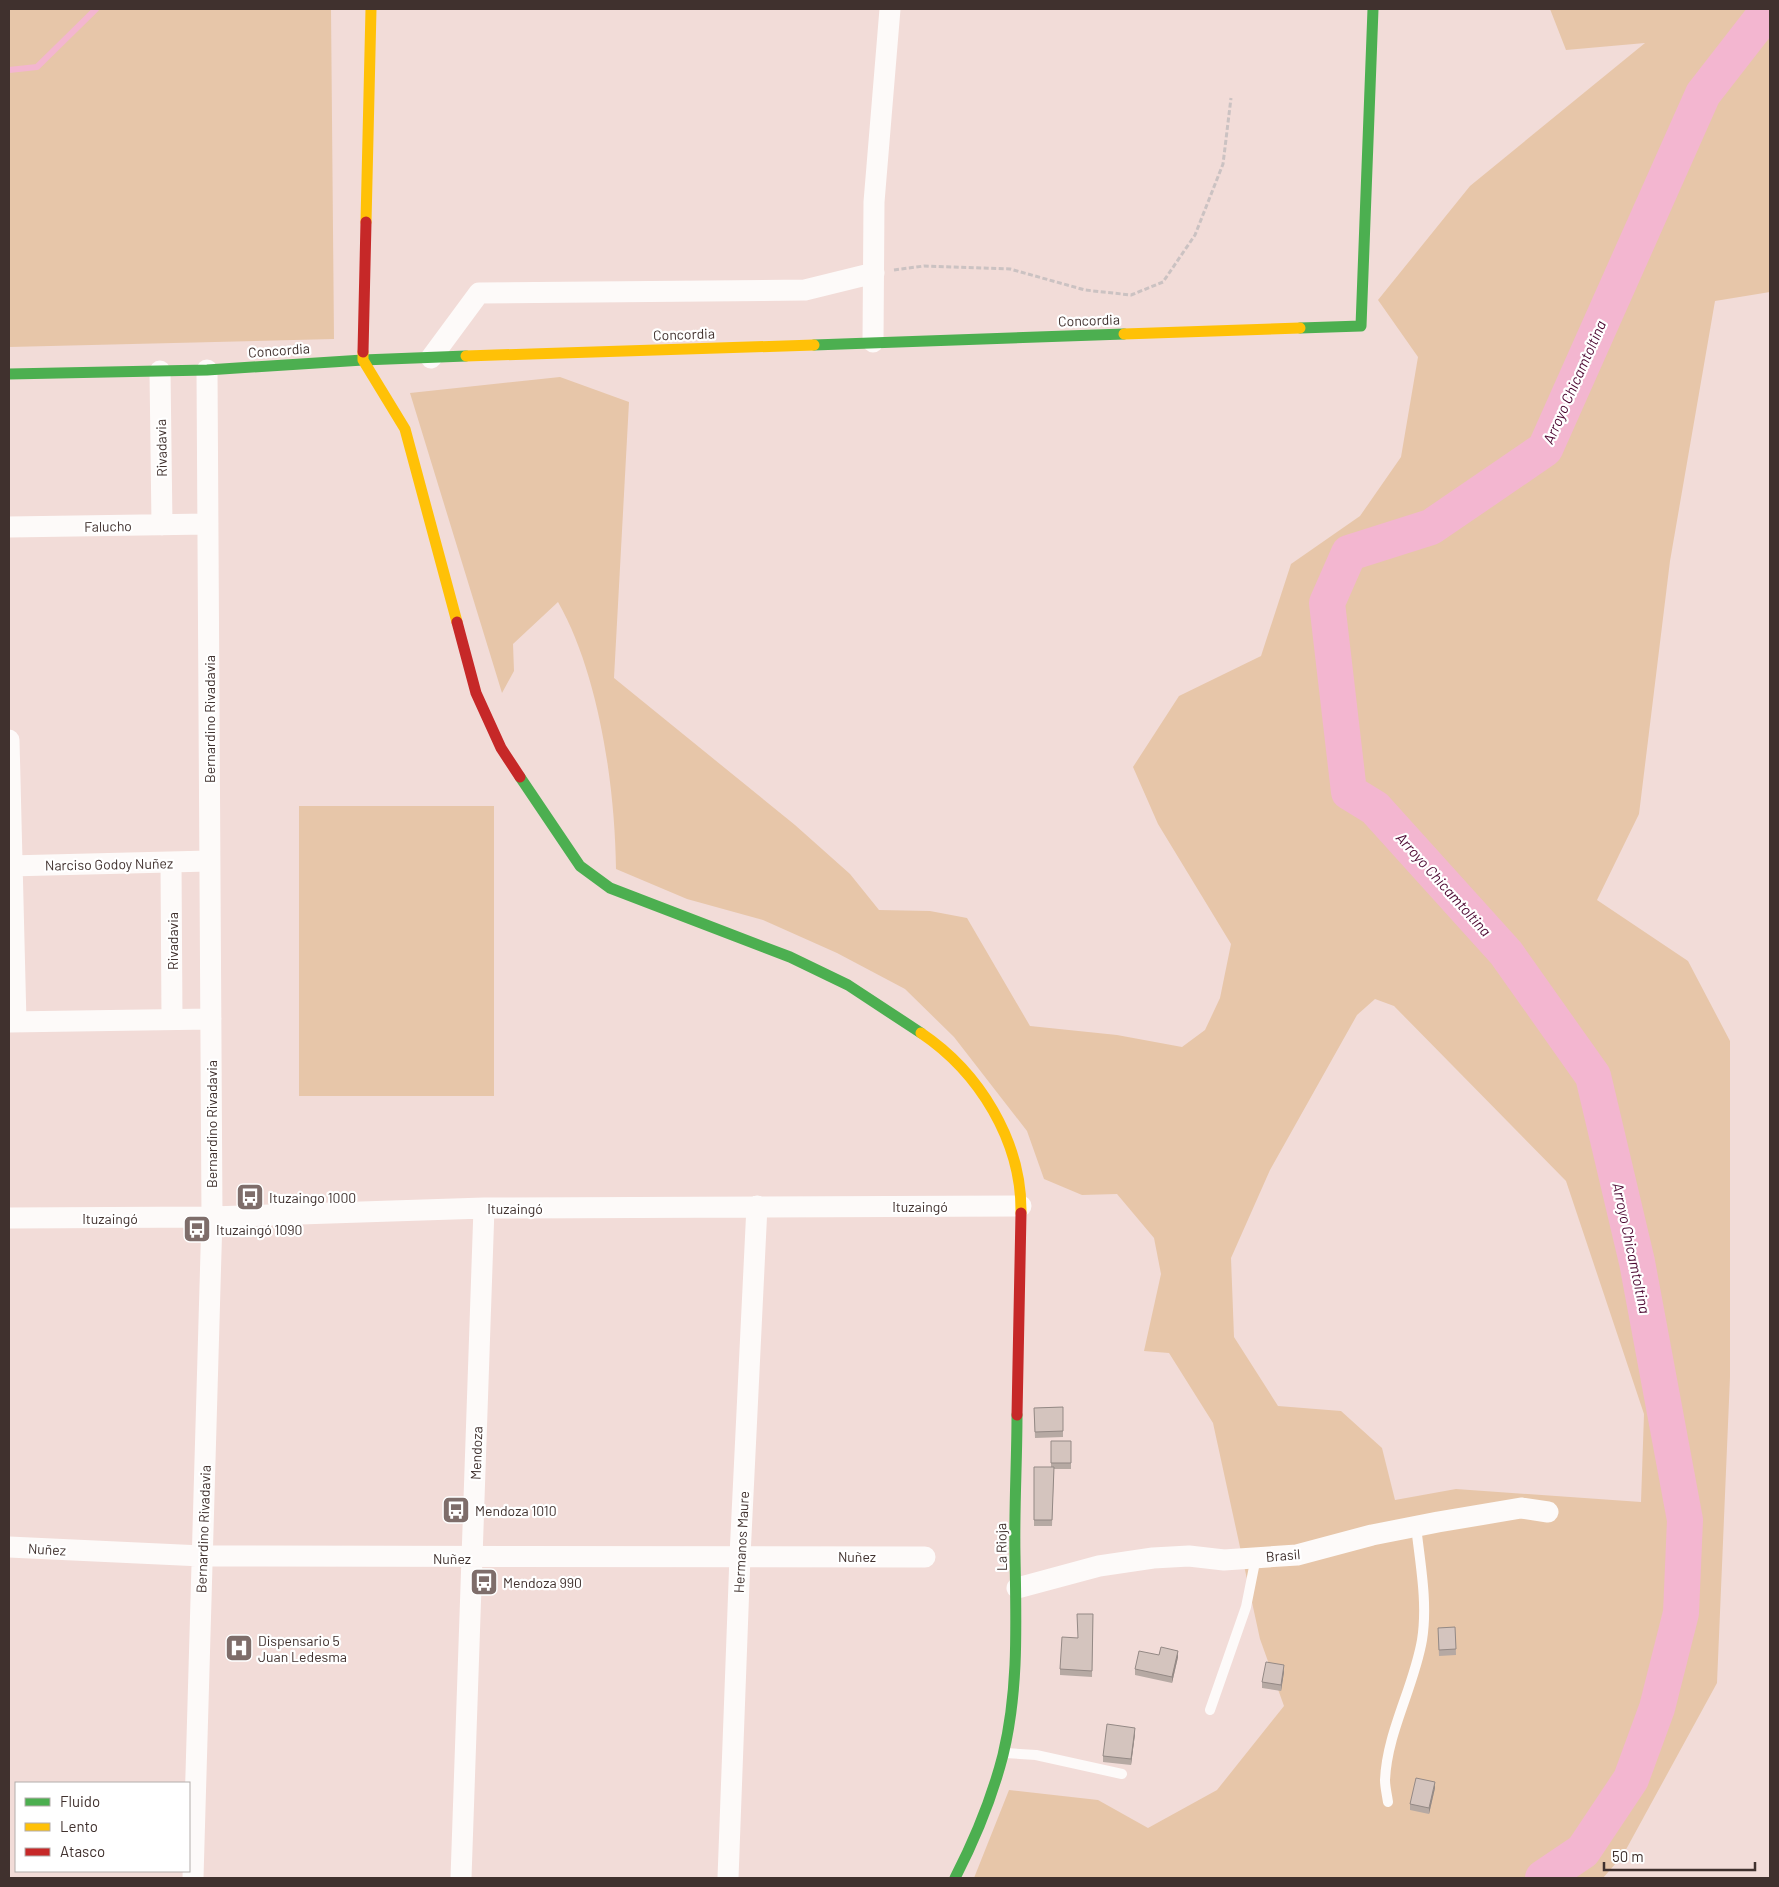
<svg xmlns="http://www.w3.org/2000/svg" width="1779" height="1887" font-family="Barlow,sans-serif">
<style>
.green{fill:#e7c6a9;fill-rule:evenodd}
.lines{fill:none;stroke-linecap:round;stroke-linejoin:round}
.stream{stroke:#f3b6d0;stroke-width:6}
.river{stroke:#f3b6d0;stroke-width:36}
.path{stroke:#cbc2c2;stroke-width:3;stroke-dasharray:5 2.5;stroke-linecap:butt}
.lane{stroke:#fdfaf9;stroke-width:10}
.street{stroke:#fdfaf9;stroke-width:21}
.fast{stroke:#4caf50;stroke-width:11}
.slow{stroke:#ffc107;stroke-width:11}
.jam{stroke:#c62828;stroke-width:11}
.wall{fill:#b6a9a3}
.shaded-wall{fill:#948985}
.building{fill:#d4c4be;stroke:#948985}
.labels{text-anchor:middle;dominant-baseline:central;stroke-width:4.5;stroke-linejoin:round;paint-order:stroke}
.street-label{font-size:14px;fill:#40312e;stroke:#fff}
.poi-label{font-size:14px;fill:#40312e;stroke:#fff;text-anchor:start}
.water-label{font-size:15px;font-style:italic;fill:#4c0731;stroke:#fff}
</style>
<rect width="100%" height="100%" fill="#f2dcd8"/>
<path class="green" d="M9 9H331L334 339 9 347Z
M1550 9H1770V292L1715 301 1670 561 1639 814 1597 900 1688 961 1730 1041V1377L1717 1683 1623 1855 1603 1878H974L1009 1790 1098 1800 1148 1828 1217 1790 1284 1706 1260 1639 1213 1423 1169 1353 1144 1351 1161 1274 1154 1238 1117 1194 1082 1195 1044 1179 1027 1131 954 1037 905 989 837 953 763 920 687 899 616 869C615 786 599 674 558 602L513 644 514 671 502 693 410 393 560 377 629 402 614 678 795 825 850 874 879 910 930 911 967 918 1030 1026 1117 1035 1182 1047 1205 1030 1220 998 1231 944 1158 824 1133 767 1179 696 1261 656 1291 564 1360 516 1401 457 1418 357 1378 300 1470 186 1645 43 1566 50ZM1375 999 1394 1006 1566 1181 1644 1414 1641 1502 1456 1489 1395 1500 1382 1448 1341 1411 1278 1406 1234 1337 1231 1258 1270 1170 1357 1015Z
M299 806H494V1096H299Z"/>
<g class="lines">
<path class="stream" d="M9 70 37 67 96 9"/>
<path class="river" d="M1543 1878 1583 1851 1631 1779 1657 1708 1681 1613 1685 1520 1637 1262 1593 1076 1506 953 1375 808 1349 792 1327 603 1349 553 1431 527 1545 449 1703 94 1769 9"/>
<path class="path" d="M894 270 924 266 1010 269 1085 290 1131 295 1163 282 1195 235 1223 164 1231 98"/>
<path class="lane" d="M1210 1710 1246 1607 1256 1557
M1005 1753 1036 1755 1122 1774
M1388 1802C1387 1795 1385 1787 1385 1780 1387 1732 1414 1687 1422 1640 1428 1603 1420 1563 1416 1526"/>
<path class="street" d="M873 342 874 202 890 9
M431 358 479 293 805 290 874 273
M160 371 162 525
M9 527 208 524
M9 740 16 1022
M171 862 172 1019
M9 866 209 861
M9 1022 211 1019
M9 1218 212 1217 484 1208 1021 1206
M9 1547 202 1556 925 1557
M1017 1588 1099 1566 1153 1558 1189 1556 1224 1560 1297 1555 1372 1535 1438 1522 1521 1508 1548 1512
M193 1878 212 1217 207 370
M461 1878 484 1208
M728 1878 740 1556 757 1206"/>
<path class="fast" d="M1300 328 1361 326 1373 9
M814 345 1124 334
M9 374 207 370 363 360 466 356
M520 777 580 866 610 888 790 957 848 985 921 1033
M955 1878C975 1839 992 1798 1003 1755 1019 1689 1016 1622 1015 1555 1014 1508 1017 1461 1017 1415"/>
<path class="slow" d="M366 222 371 9
M1124 334 1300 328
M363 352V360L405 429 457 622
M466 356 814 345
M921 1033C979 1072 1022 1141 1021 1213"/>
<path class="jam" d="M363 352 366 222
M457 622 476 693 501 748 520 777
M1017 1415 1021 1213"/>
</g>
<path class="wall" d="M1063 1407V1437L1035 1438 1034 1408Z
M1051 1441H1071V1469H1054L1052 1526H1034V1467H1051Z
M1093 1614 1092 1677 1060 1675V1669L1078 1638Z
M1455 1627 1456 1655 1439 1656 1438 1628Z
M1159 1655 1178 1657 1172 1683 1135 1675V1669Z
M1284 1672 1281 1691 1262 1688V1682Z
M1135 1734 1131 1765 1103 1762V1756Z
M1435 1788 1429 1814 1410 1810V1804Z"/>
<path class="shaded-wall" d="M1178 1651V1657L1172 1683V1677Z
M1284 1665V1672L1281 1691V1685Z
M1135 1728V1734L1131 1765V1759Z
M1435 1782V1788L1429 1814V1808Z"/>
<path class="building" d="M1063 1407V1431L1035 1432 1034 1408Z
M1051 1441H1071V1463H1051Z
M1034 1467H1054L1052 1520H1034Z
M1077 1614H1093L1092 1671 1060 1669 1062 1637 1078 1638Z
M1455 1627 1456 1649 1439 1650 1438 1628Z
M1161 1647 1178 1651 1172 1677 1135 1669 1139 1651 1159 1655Z
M1266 1662 1284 1665 1281 1685 1262 1682Z
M1107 1724 1135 1728 1131 1759 1103 1756Z
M1416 1778 1435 1782 1429 1808 1410 1804Z"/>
<defs>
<g id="bus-square" transform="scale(1.4375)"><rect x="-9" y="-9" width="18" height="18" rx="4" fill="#7e6d6a" stroke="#fff"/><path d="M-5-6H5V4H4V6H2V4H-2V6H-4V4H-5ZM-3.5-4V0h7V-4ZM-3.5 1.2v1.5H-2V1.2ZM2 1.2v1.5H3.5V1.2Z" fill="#fff"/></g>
<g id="hospital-square" transform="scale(1.4375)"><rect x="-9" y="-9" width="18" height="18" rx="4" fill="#7e6d6a" stroke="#fff"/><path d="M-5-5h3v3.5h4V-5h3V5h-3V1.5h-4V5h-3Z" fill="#fff"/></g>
</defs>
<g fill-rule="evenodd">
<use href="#bus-square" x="250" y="1197"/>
<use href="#bus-square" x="197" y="1229"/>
<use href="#bus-square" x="456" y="1510"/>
<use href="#bus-square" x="484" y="1582"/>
<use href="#hospital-square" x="239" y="1648"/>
</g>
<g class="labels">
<g class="street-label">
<text transform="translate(1089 320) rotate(-2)">Concordia</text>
<text transform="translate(684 334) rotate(-2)">Concordia</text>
<text transform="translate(279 350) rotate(-4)">Concordia</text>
<text transform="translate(161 448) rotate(-91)">Rivadavia</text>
<text transform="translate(108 526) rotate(-1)">Falucho</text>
<text transform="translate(209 719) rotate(-90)">Bernardino Rivadavia</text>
<text transform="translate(109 864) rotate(-1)">Narciso Godoy Nuñez</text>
<text transform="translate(172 941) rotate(-90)">Rivadavia</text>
<text transform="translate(211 1124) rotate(-90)">Bernardino Rivadavia</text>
<text x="920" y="1206">Ituzaingó</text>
<text x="515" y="1208">Ituzaingó</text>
<text x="110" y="1218">Ituzaingó</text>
<text transform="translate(476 1453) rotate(-88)">Mendoza</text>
<text transform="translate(203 1529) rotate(-88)">Bernardino Rivadavia</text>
<text transform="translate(741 1542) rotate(-87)">Hermanos Maure</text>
<text transform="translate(1001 1547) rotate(-91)">La Rioja</text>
<text transform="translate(47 1549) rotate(3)">Nuñez</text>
<text transform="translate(1283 1555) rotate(-5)">Brasil</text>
<text x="857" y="1556">Nuñez</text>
<text x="452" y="1558">Nuñez</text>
</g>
<g class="poi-label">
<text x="269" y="1197">Ituzaingo 1000</text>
<text x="216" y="1229">Ituzaingó 1090</text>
<text x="475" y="1510">Mendoza 1010</text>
<text x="503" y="1582">Mendoza 990</text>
<text x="258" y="1640">Dispensario 5<tspan x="258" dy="16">Juan Ledesma</tspan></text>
</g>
<g class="water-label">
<text transform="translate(1574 382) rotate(-66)">Arroyo Chicamtoltina</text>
<text transform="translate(1444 884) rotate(48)">Arroyo Chicamtoltina</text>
<text transform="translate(1632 1248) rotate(78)">Arroyo Chicamtoltina</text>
</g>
</g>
<rect width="1779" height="1887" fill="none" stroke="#40312e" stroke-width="20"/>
<rect x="15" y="1782" width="175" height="90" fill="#ffffff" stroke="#b3adab"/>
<rect x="25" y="1798" width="25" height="8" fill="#4caf50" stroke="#b3adab"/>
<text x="60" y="1807" font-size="15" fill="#40312e">Fluido</text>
<rect x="25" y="1823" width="25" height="8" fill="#ffc107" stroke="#b3adab"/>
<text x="60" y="1832" font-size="15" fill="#40312e">Lento</text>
<rect x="25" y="1848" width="25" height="8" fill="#c62828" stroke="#b3adab"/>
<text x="60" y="1857" font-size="15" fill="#40312e">Atasco</text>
<path d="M1604 1862v8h151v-8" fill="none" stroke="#40312e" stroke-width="2.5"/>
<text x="1612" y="1862" font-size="15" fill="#40312e" stroke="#ffffff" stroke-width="4" paint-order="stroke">50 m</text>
</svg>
